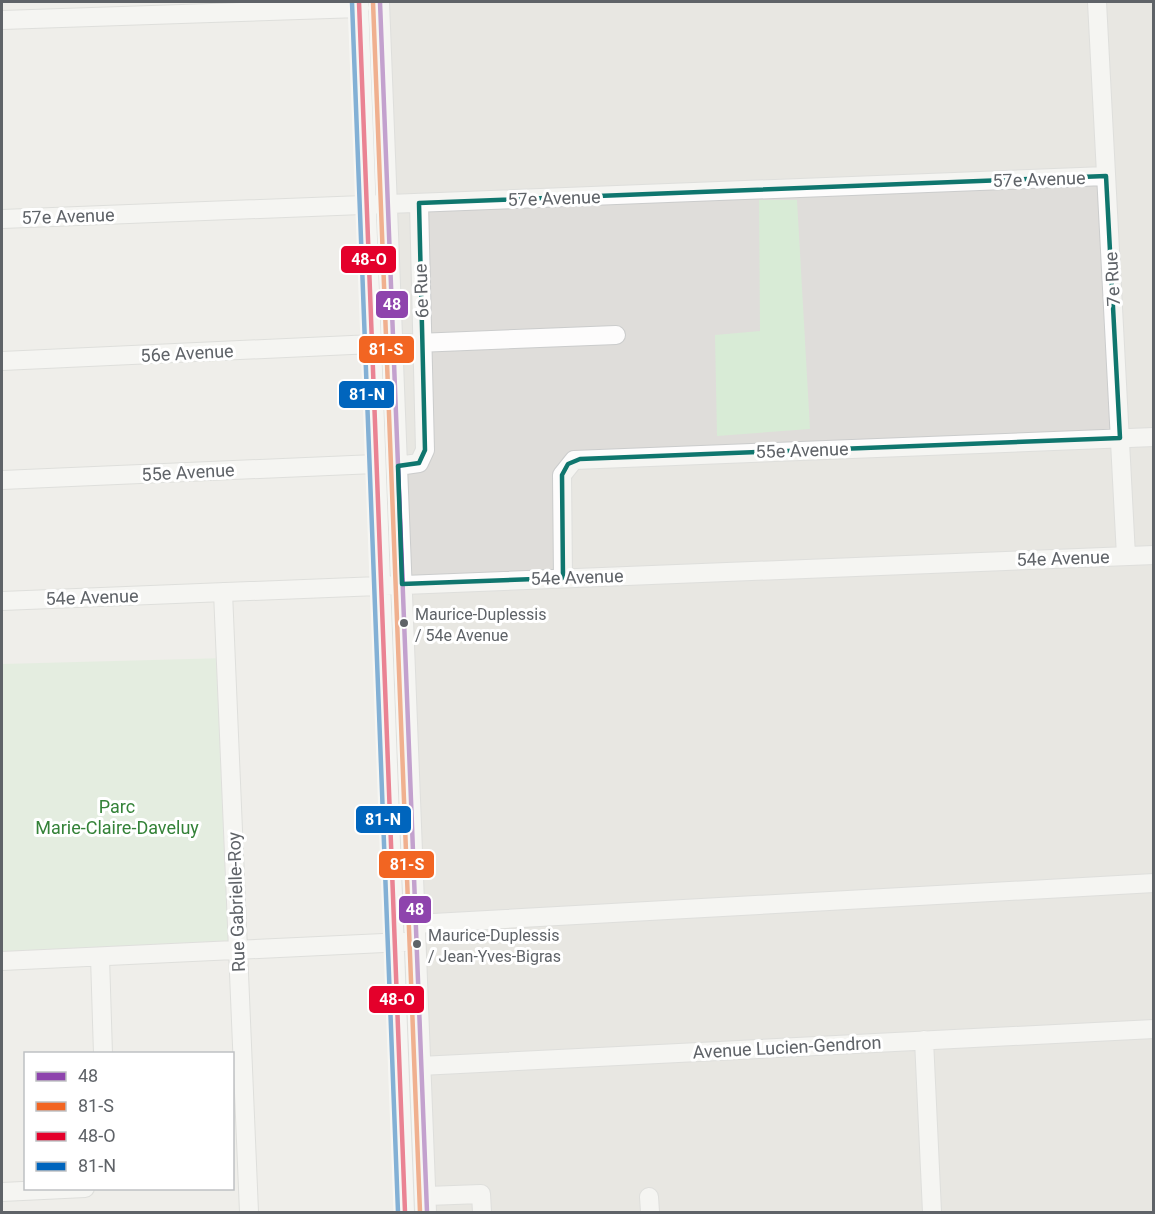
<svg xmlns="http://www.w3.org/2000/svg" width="1155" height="1214" font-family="Roboto,sans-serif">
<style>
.industrial{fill:#dfddda}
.green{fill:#d8ebd6}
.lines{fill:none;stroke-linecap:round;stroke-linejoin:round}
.minor-casing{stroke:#cbcccc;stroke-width:20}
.minor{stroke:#fdfcfc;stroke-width:18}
.bus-1-casing{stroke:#fff;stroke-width:9}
.bus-2-casing{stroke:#fff;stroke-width:9}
.bus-3-casing{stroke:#fff;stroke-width:9}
.bus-4-casing{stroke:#fff;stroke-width:9}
.bus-1{stroke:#8e44ad;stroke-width:4.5}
.bus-2{stroke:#f26522;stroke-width:4.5}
.bus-3{stroke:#e4002b;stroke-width:4.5}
.bus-4{stroke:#0065bd;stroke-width:4.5}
.marked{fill:none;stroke:#0f766e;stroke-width:4.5;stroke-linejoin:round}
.bus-dot{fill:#5f6368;stroke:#fff;stroke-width:2}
.labels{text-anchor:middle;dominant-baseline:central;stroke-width:6;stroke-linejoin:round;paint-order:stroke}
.bus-label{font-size:16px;fill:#5f6368;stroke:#fff;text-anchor:start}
.street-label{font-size:18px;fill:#5f6368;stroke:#fff}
.park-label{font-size:18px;fill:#348238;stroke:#fff}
.line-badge{stroke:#fff;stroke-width:2}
.badge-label{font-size:16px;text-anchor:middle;font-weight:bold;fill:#fff}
</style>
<rect width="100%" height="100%" fill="#efeeea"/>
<path class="industrial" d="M383 2H1153V1212H435Z"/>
<path class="green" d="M759 200H797L810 429 717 436 715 335 760 331Z
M227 658 237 949 2 960V664Z"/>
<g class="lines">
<g class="minor-casing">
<path id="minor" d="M359 2 405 1212
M380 2 427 1212
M1097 2 1126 556
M2 20 360 8
M2 219 1106 176
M392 344 616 335
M2 361 373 344
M398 466 419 463 425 450 419 203
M2 480 375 464
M563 578 562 475 574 460 1154 437
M223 592 249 1212
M2 601 1154 555
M415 924 1154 883
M100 957 103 1054
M2 961 405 942
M924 1040 932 1212
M420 1066 1154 1029
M2 1192 85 1188
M427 1196 481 1194 482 1212
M649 1197 650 1212"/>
</g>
<use href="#minor" class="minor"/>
<g class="bus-1-casing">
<path id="bus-1" d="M380 2 427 1212"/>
</g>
<g class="bus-2-casing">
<path id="bus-2" d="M373 2 420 1212"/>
</g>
<g class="bus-3-casing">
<path id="bus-3" d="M359 2 405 1212"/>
</g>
<g class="bus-4-casing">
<path id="bus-4" d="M352 2 398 1212"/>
</g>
<use href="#bus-1" class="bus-1"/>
<use href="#bus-2" class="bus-2"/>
<use href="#bus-3" class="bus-3"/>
<use href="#bus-4" class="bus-4"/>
</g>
<path d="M0 0H1155V1214H0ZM1106 176 1120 438 580 459 568 464 562 475 563 578 402 584 398 466 419 463 425 450 419 203Z" fill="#efeeea" fill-opacity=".55" fill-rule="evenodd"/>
<path class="marked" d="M1106 176 1120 438 580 459 568 464 562 475 563 578 402 584 398 466 419 463 425 450 419 203Z"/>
<g class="bus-dot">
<circle cx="404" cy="623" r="5"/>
<circle cx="417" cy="944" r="5"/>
</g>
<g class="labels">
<g class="bus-label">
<text x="415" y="614">Maurice-Duplessis<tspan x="415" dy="21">/ 54e Avenue</tspan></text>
<text x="428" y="935">Maurice-Duplessis<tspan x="428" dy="21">/ Jean-Yves-Bigras</tspan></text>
</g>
<g class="street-label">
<text transform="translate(1039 179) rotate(-2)">57e Avenue</text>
<text transform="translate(554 198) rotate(-2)">57e Avenue</text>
<text transform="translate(68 216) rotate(-2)">57e Avenue</text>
<text transform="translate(1112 279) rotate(-93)">7e Rue</text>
<text transform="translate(421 291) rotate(-92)">6e Rue</text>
<text transform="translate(187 353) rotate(-3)">56e Avenue</text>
<text transform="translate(802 450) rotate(-2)">55e Avenue</text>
<text transform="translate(188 472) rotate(-3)">55e Avenue</text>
<text transform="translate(1063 558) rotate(-2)">54e Avenue</text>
<text transform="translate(577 577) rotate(-2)">54e Avenue</text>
<text transform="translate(92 597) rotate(-2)">54e Avenue</text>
<text transform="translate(236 902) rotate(-92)">Rue Gabrielle-Roy</text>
<text transform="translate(787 1047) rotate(-3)">Avenue Lucien-Gendron</text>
</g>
<g class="park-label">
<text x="117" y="806">Parc<tspan x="117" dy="21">Marie-Claire-Daveluy</tspan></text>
</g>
</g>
<g class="line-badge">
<rect x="340" y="245" width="57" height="29" rx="6" fill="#e4002b"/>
<rect x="375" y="290" width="34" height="29" rx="6" fill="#8e44ad"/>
<rect x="358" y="335" width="57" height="29" rx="6" fill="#f26522"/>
<rect x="338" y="380" width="57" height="29" rx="6" fill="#0065bd"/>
<rect x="355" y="805" width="57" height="29" rx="6" fill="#0065bd"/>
<rect x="378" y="850" width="57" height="29" rx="6" fill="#f26522"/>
<rect x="398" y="895" width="34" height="29" rx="6" fill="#8e44ad"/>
<rect x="368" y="985" width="57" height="29" rx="6" fill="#e4002b"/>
</g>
<g class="badge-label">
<text x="369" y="265">48-O</text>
<text x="392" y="310">48</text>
<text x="386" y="355">81-S</text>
<text x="367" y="400">81-N</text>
<text x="383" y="825">81-N</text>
<text x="407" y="870">81-S</text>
<text x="415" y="915">48</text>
<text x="397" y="1005">48-O</text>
</g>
<rect width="1155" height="1214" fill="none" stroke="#5f6368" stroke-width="6"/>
<rect x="24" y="1052" width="210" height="138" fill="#ffffff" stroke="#bfc1c3" stroke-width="1.5"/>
<rect x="36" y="1072" width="30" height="9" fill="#8e44ad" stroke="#bfc1c3" stroke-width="1.5"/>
<text x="78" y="1082" font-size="18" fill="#5f6368">48</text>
<rect x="36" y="1102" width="30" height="9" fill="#f26522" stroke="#bfc1c3" stroke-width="1.5"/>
<text x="78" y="1112" font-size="18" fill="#5f6368">81-S</text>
<rect x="36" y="1132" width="30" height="9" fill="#e4002b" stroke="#bfc1c3" stroke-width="1.5"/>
<text x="78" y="1142" font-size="18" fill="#5f6368">48-O</text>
<rect x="36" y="1162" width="30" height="9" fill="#0065bd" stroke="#bfc1c3" stroke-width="1.5"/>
<text x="78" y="1172" font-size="18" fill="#5f6368">81-N</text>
</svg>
